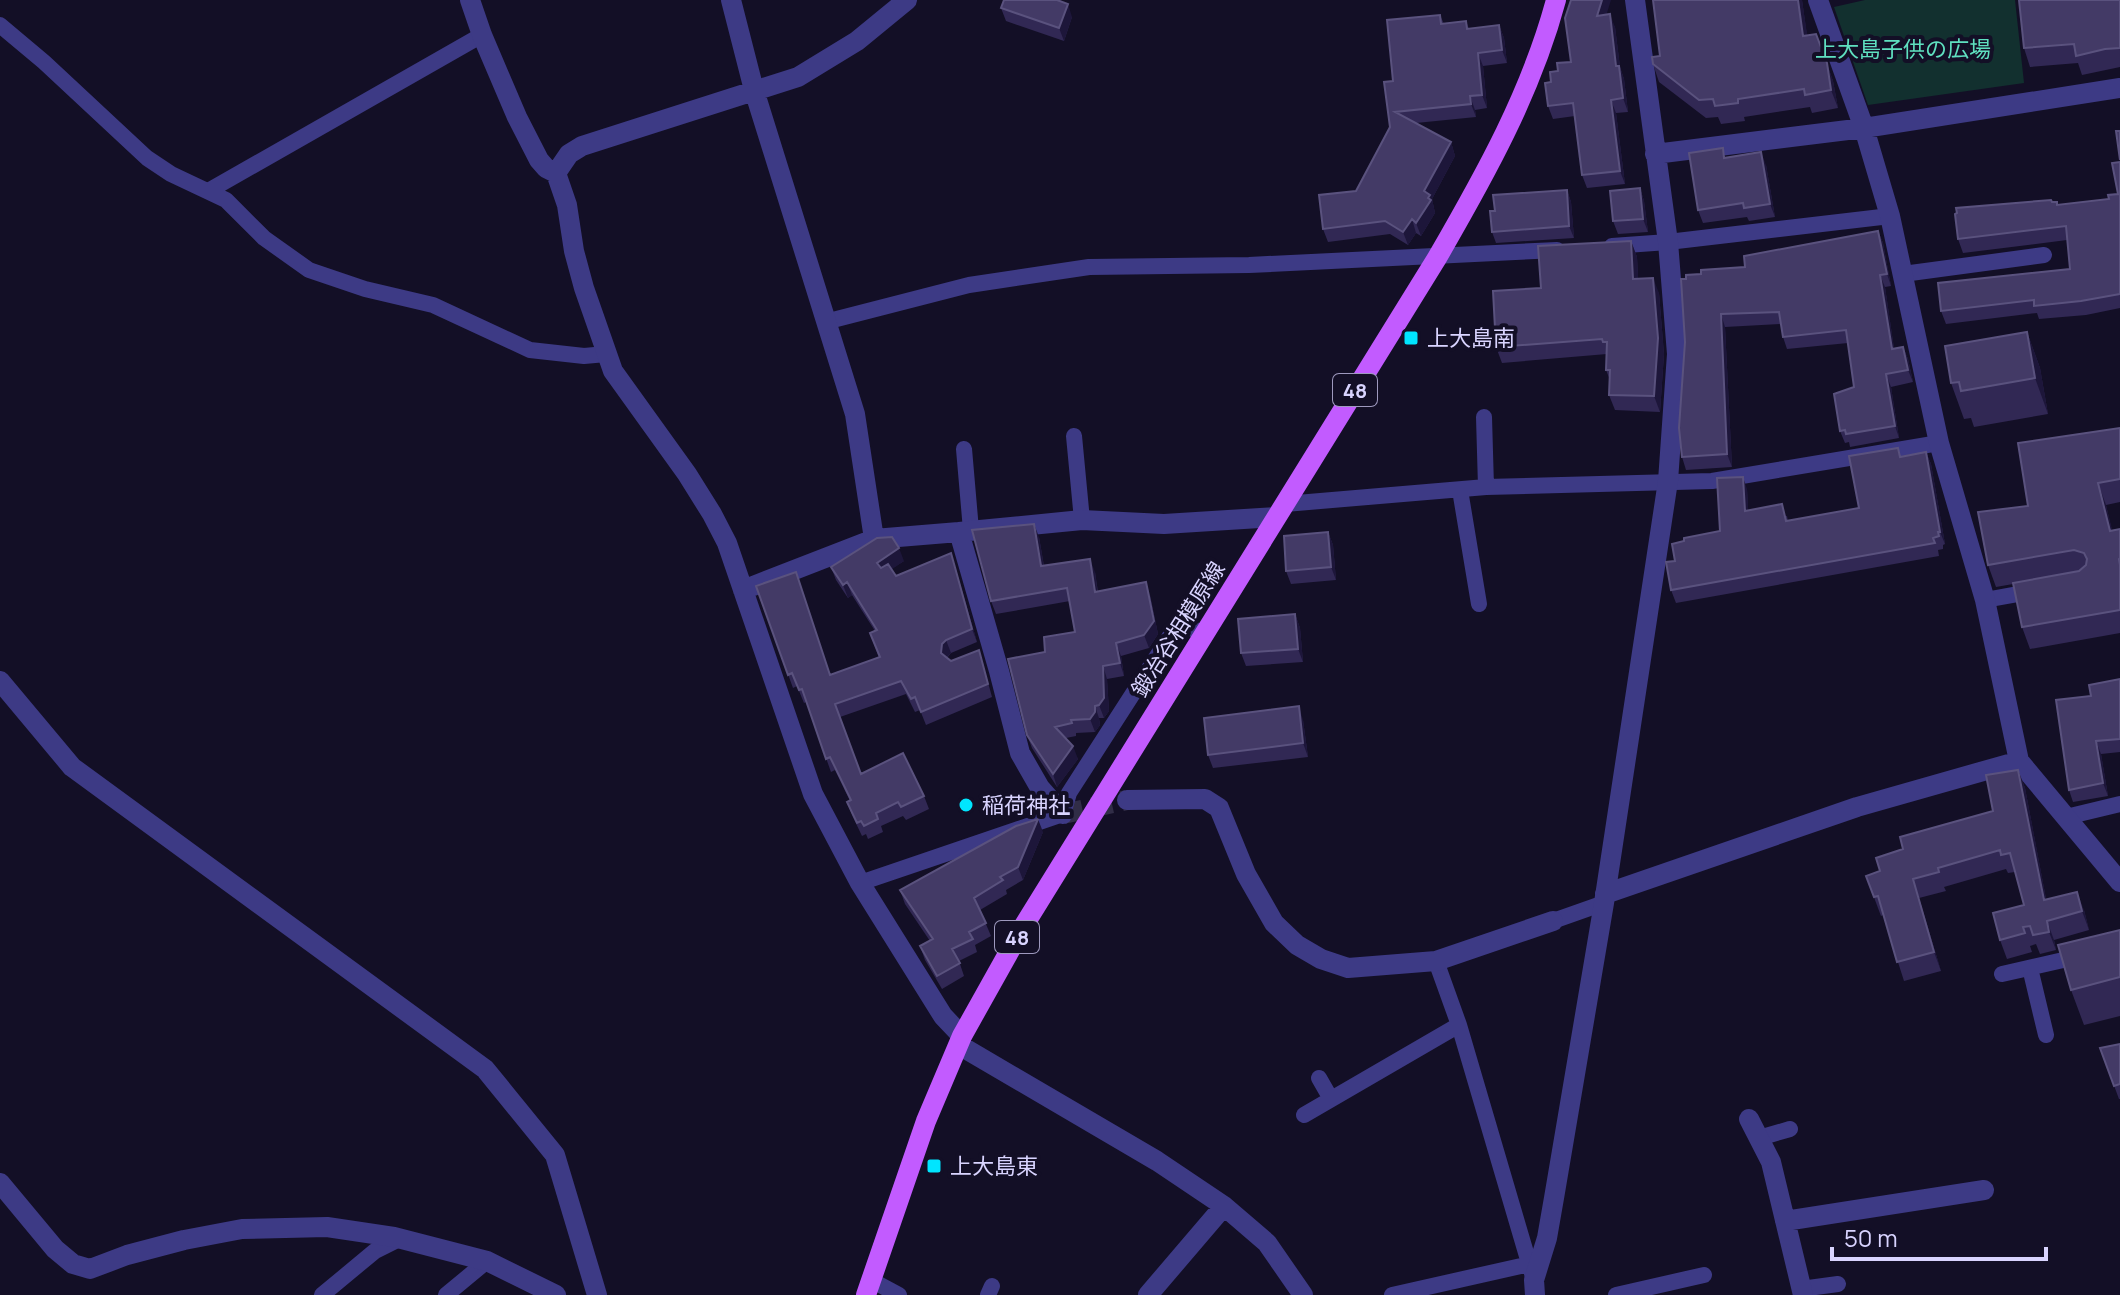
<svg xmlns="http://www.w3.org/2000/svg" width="2120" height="1295" font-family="Manrope,'Noto Sans JP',sans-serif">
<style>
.green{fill:#12302f}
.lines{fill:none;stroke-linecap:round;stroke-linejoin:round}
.minor-tunnel{stroke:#312d47;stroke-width:20;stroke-dasharray:20 10;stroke-linecap:butt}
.service{stroke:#3d3a85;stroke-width:16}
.minor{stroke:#3d3a85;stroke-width:20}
.primary{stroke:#c25bff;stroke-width:20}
.wall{fill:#312854}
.shaded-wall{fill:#1d163a}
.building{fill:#433a66;stroke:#5a527e;stroke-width:2}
.poi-dot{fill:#00e5ff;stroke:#130f26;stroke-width:3}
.labels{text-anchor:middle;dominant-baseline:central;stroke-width:8;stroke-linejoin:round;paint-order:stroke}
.shield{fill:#130f26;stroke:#9e99be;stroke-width:2}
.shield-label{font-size:20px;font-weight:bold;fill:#d9d4ff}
.park-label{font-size:22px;fill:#5fe0c0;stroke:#130f26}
.poi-label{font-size:22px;fill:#d9d4ff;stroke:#130f26;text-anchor:start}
.street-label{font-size:22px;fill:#d9d4ff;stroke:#130f26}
</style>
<rect width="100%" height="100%" fill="#130f26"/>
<path class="green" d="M1865 0H2015L2024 83 1868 105 1834 7Z"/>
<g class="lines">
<path class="minor-tunnel" d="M1063 814 1127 800"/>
<path class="service" d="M0 25 44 62 147 158 171 174 226 200 264 238 309 270 365 289 433 305 530 350 584 356 606 354
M210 190 482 35
M1612 246 1668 242 1890 216
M1903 274 2044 255
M825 322 969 285 1089 267 1249 265 1557 250
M1484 417 1486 487
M1074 436 1082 520
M964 449 971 530
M1460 490 1479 604
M1285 504 1486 487 1712 481 1939 443
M1985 600 2034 591
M2066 817 2120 804
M860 883 1063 814 1069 793 1179 622 1203 634
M1553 921 1604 903
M1436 961 1459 1025 1534 1280
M2030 968 2046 1035
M2002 974 2120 947
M1319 1078 1331 1099
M1304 1115 1459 1025
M1759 1138 1790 1129
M871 1280 899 1295
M1801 1289 1838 1284
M322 1295 375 1251 401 1238
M446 1295 487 1261
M988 1295 992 1286
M1392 1295 1530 1264
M1616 1295 1704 1275"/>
<path class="minor" d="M470 0 482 35 517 117 539 160 546 168 556 173 567 205 574 251 584 288 613 371 687 474 712 514 727 543 813 794 860 883 943 1016 962 1036
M731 0 754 90 855 414 874 539
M1818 0 1864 128 1890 216 1939 443 1985 600 2019 761 2120 882
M1655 154 1864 128 2120 88
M556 173 569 154 582 146 798 77 857 41 907 0
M959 532 1082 520 1164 524 1276 517
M743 590 874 539 959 532 999 671 1020 753 1040 788 1063 814
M0 681 72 767 485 1069 555 1155 597 1295
M1127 800 1205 799 1219 808 1246 874 1274 923 1297 945 1321 959 1348 968 1436 961 1553 921
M1605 894 1857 807 2019 761
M959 1045 1157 1161 1224 1206 1267 1243 1303 1295
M1749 1119 1771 1162 1803 1295
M0 1183 55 1249 73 1264 90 1269 127 1255 184 1240 242 1229 327 1227 394 1237 487 1261 556 1295
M1785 1221 1984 1190
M1148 1295 1224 1206
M1535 1295 1534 1280 1547 1238 1554 1198 1604 903 1668 481 1677 354 1668 242 1635 0"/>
<path class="primary" d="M866 1295 926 1121 962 1036 1023 927 1437 258C1485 175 1531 93 1556 0"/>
</g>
<path class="wall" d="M1653 0H1802L1807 36 1816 34 1833 81 1838 108 1812 113 1810 107 1744 117 1745 121 1721 124 1718 117 1706 118 1659 82 1653 64 1660 56Z
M2120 0V67L2082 75 2078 63 2030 67 2024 48Z
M1001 8 1072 17 1064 41 1006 21Z
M1606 14 1615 27 1620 67 1624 79 1628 112 1616 113 1625 184 1587 188 1582 175 1575 116 1553 119 1548 106 1551 82 1558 71 1571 62Z
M1440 15 1444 24 1466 21 1469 29 1499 25 1504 38 1507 63 1483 66 1487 108 1475 110 1476 117 1416 123 1451 142 1455 156 1432 199 1435 213 1421 236 1416 233 1408 245 1390 234 1328 242 1323 229 1356 191 1390 127Z
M1726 158 1766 165 1775 217 1749 221 1747 217 1703 223 1698 210Z
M2120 162V308L2086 315 2039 319 2037 313 1946 324 1941 311 2070 269 2067 240 1963 253 1958 239 2052 202 2058 205 2109 199 2118 194Z
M1640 188 1644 201 1648 232 1618 234 1613 221Z
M1567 190 1571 202 1574 238 1496 243 1492 232 1495 211Z
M1878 231 1883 243 1891 286 1885 287 1894 349 1903 347 1908 359 1913 382 1891 387 1899 438 1850 447 1849 442 1845 443 1840 431 1854 387 1848 343 1787 349 1783 337 1781 324 1725 327 1732 467 1686 470 1682 457 1686 279 1701 274 1745 267Z
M1631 241 1637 257 1638 278 1659 293 1664 354 1660 412 1615 410 1609 395 1610 380 1606 370 1607 354 1502 363 1496 347 1541 288Z
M2027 332 2040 368 2048 414 1974 427 1971 418 1964 419 1951 383Z
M2120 428V502L2106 505 2112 531 2120 529V633L2030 649 2022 627 2013 584 1996 587 1988 565 2028 506Z
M1926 452 1931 464 1945 544 1943 545V549L1938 550 1939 556 1676 603 1671 590 1675 561 1684 541 1720 531 1747 489 1748 510 1787 516 1788 521 1859 508 1901 456Z
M1328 532 1333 545 1336 580 1291 584 1286 571Z
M1039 537 1044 566 1095 572 1098 592 1150 595 1158 634 1149 648 1121 656 1124 676 1107 679 1109 711 1104 718H1099L1100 725 1095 732 1076 733V736L1066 738 1078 759 1057 787 1032 748 1027 735 1045 652 1075 632 1070 601 996 614 991 601Z
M951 553 977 642 951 653 947 658 951 661 983 664 992 697 926 725 920 710 915 712 906 694 840 717 861 774 924 796 929 809 906 820 903 816 881 826 883 832 868 839 866 834 862 836 852 815 847 802 850 801 835 770 831 772 806 702 804 703 797 686 793 688 756 586 830 675 879 658 870 633 875 631 852 595 848 598 836 580 831 567 904 561 891 569 896 576Z
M1295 614 1300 628 1303 662 1246 666 1241 653Z
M2120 679V752L2101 754 2108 796 2073 802 2069 790 2091 696Z
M1303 720 1308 757 1213 768 1208 755Z
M2018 770 2025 788 2046 899 2084 910 2089 930 2054 940 2056 950 2040 954 2036 944 2030 946 2032 952 2007 959 2000 940 2024 905 2015 872 2008 873 2006 869 1944 887 1946 891 1919 898 1941 971 1904 981 1883 915 1881 916 1866 876 1880 871 1903 849 1993 811Z
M1043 832 1023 880 1006 890 1007 894 980 910 991 936 975 945 977 952 959 961 964 976 942 989 925 960 920 946 930 941 905 904 900 890Z
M2120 930V1016L2084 1025 2071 990Z
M2120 1044V1099H2119L2100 1048Z"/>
<path class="shaded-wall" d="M1602 0H1611L1602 29 1597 16Z
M1798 0H1802L1810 54 1803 36Z
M1068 4 1072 17 1064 41 1059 28Z
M1610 14 1615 27 1620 67 1624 79 1628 112 1623 98 1616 66Z
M1499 25 1504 38 1507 63 1502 50Z
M1478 53 1483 66 1487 108 1482 95Z
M1827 63 1833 81 1838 108 1831 90Z
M1470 96 1475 110 1476 117 1471 104Z
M1611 100 1616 113 1625 184 1620 171Z
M1451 142 1455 156 1432 199 1435 213 1421 236 1416 223 1424 191Z
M1761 152 1766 165 1775 217 1770 204Z
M1640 188 1644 201 1648 232 1643 219Z
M1567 190 1571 202 1574 238 1569 226Z
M1412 219 1416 233 1408 245 1403 232Z
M1878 231 1883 243 1891 286 1887 274Z
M1631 241 1637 257 1639 294 1633 279Z
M1880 275 1885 287 1896 361 1892 349Z
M1653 278 1659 293 1664 354 1660 412 1654 396Z
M1721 314 1725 327 1732 467 1727 454Z
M2027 332 2040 368 2048 414 2035 378Z
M1903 347 1908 359 1913 382 1908 370Z
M1886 374 1891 387 1899 438 1895 426Z
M1926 452 1931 464 1945 544 1940 532Z
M1743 477 1747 489 1749 523 1745 511Z
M2098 483 2106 505 2118 553 2110 531Z
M1034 524 1039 537 1046 579 1041 566Z
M1328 532 1333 545 1336 580 1331 567Z
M899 548 904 561 882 576 877 563Z
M951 553 955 566 977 642 972 629Z
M1090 559 1095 572 1099 605 1095 592Z
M847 582 852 595 848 598 843 585Z
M1146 582 1150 595 1158 634 1149 648 1144 635Z
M1295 614 1300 628 1303 662 1298 649Z
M946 640 951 653 947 657 946 666 941 653 942 644Z
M1116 643 1121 656 1124 676 1120 663Z
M1103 666 1107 679 1109 711 1104 718 1099 705Z
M1095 706 1099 718 1100 725 1095 732 1090 719Z
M1299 706 1303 720 1308 757 1303 743Z
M2096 741 2101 754 2108 796 2103 783Z
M1073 746 1078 759 1057 787 1053 774Z
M2018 770 2025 788 2050 919 2044 900Z
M1038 819 1043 832 1023 880 1018 867Z
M1913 879 1919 898 1941 971 1934 952Z
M2077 892 2084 910 2089 930 2082 911Z
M2047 921 2054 940 2056 950 2049 932Z"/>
<path class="building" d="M1004 0H1057L1068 4 1059 28 1001 8Z
M1571 0H1602L1597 16 1610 14 1616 66H1619L1623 98 1611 100 1620 171 1582 175 1573 103 1548 106 1545 83 1551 82 1550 72 1558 71 1557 63 1571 62 1565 18Z
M1653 0H1798L1803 36 1816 34 1827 63 1831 90 1805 95 1804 89 1738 99V103L1715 106 1713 99 1699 100 1653 64 1652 57 1660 56Z
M2019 0H2120V48L2105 49 2076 56 2074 44 2024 48Z
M1440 15 1441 24 1466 21 1467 29 1499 25 1502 50 1478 53 1482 95 1470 96 1471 104 1395 112 1451 142 1424 191 1430 195 1428 198 1431 200 1416 223 1412 219 1403 232 1385 221 1323 229 1319 195 1356 191 1390 127 1384 82 1393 81 1387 20Z
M2116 131H2120V160Z
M1723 148 1724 158 1761 152 1770 204 1744 208 1743 203 1698 210 1689 153Z
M2120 162V294L2081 301 2034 306V300L1941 311 1938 283 2070 269 2066 226 1958 239 1955 214 1957 213 1956 208 2051 200 2052 202H2057V205L2109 199 2108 195 2118 194 2112 163Z
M1640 188 1643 219 1613 221 1610 191Z
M1567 190 1569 226 1492 232 1490 211H1495L1493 195Z
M1878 231 1887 274 1880 275 1892 349 1903 347 1908 370 1886 374 1895 426 1846 434 1845 430 1840 431 1834 394 1854 387 1846 330 1783 337 1779 312 1721 314 1727 454 1682 457 1679 428 1685 342 1681 279H1686V275L1701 274V270L1745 267 1744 256Z
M1631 241 1633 279 1653 278 1658 338 1654 396 1609 395 1610 370H1606L1607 342H1603L1602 339 1496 347 1493 291 1541 288 1538 246Z
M2027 332 2035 378 1961 391 1959 382 1951 383 1945 346Z
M2120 428V479L2098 483 2110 531 2120 529V558L2119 559 2120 565V610L2022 627 2013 583 2079 571 2086 565 2087 559 2084 553 2074 550 1988 565 1978 512 2028 506 2018 443Z
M1898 448 1900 457 1926 452 1940 532H1938L1939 536 1933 538 1935 543 1671 590 1666 562 1675 561 1672 544 1684 541V538L1720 531 1717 478 1743 477 1745 511 1782 504 1786 521 1859 508 1849 456Z
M1034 524 1041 566 1090 559 1095 592 1146 582 1154 621 1144 635 1116 643 1120 663 1103 666 1104 698 1099 705 1095 706V712L1090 719 1071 720 1072 723 1055 727 1073 746 1053 774 1027 735 1008 659 1045 652 1044 637 1075 632 1067 588 991 601 972 530Z
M1328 532 1331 567 1286 571 1284 536Z
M892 537 899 548 877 563 881 568 888 564 896 576 951 553 972 629 946 640 942 644 941 653 951 661 979 650 988 684 921 712 915 697 911 699 901 681 835 704 861 774 903 753 924 796 901 807 898 802 876 813 878 819 864 826 861 821 857 823 847 802 851 800 830 757 826 759 802 689 799 690 792 673 788 675 756 586 796 572 830 675 880 657 870 633 877 630 847 582 843 585 831 567 877 538Z
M1295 614 1298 649 1241 653 1238 619Z
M2120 679V739L2096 741 2103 783 2069 790 2056 700 2091 696 2089 685Z
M1299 706 1303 743 1208 755 1204 718Z
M2018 770 2044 900 2077 892 2082 911 2047 921 2049 932 2033 935 2030 926 2023 927 2025 933 2000 940 1993 913 2024 905 2010 853 2001 855 2000 850 1938 868 1939 872 1913 879 1934 952 1897 962 1878 896 1874 897 1866 876 1880 871 1876 858 1903 849 1900 837 1993 811 1986 775Z
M1038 819 1018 867 1000 877 1003 880 974 898 986 923 969 932 973 939 952 949 960 963 937 976 920 946 933 939 900 890 1016 826Z
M2120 930V977L2071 990 2058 945Z
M2120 1044V1084L2114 1086 2100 1048Z"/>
<g class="poi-dot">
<rect x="1403" y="330" width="16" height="16" rx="4"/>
<circle cx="966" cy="805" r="8"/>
<rect x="926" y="1158" width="16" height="16" rx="4"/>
</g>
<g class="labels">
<g class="shield">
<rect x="1333" y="374" width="44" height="32" rx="6"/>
<rect x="995" y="921" width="44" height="32" rx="6"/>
</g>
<g class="shield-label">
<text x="1355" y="390">48</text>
<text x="1017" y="937">48</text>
</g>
<g class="park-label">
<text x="1903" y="49">上大島子供の広場</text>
</g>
<g class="poi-label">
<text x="1427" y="338">上大島南</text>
<text x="982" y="805">稲荷神社</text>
<text x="950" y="1166">上大島東</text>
</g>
<g class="street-label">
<text transform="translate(1178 629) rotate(-58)">鍛冶谷相模原線</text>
</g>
</g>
<path d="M1832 1247v12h214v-12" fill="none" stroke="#d9d4ff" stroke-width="4"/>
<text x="1844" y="1247" font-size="24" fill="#d9d4ff" stroke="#130f26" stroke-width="6" paint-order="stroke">50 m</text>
</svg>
